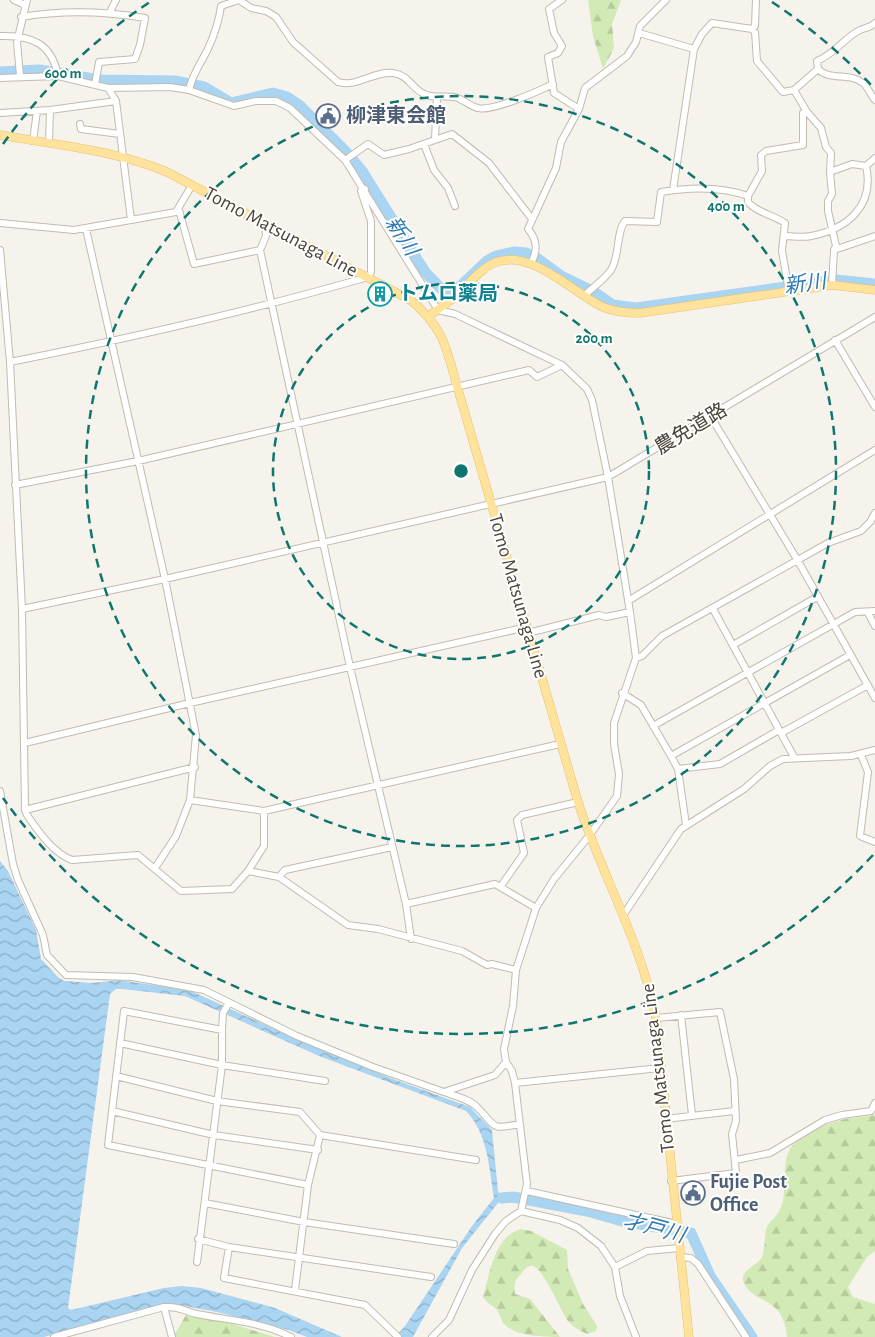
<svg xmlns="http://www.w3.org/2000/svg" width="875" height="1337" font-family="'Alegreya Sans','Noto Sans JP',sans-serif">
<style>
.forest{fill:url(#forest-firs)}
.water{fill:url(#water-waves)}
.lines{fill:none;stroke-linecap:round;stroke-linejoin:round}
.river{stroke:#a9d4f2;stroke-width:11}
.minor-casing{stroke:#c2bbae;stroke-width:8}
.major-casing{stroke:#e6c16a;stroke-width:9}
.minor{stroke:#fff;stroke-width:6}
.major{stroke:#ffe39c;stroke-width:8}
.ring{fill:none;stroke:#0f766e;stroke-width:2.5;stroke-dasharray:9 6}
.labels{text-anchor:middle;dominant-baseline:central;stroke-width:4;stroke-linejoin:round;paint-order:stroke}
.service-label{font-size:20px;font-weight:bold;fill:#4e5e75;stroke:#fff;text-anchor:start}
.street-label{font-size:20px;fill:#4b4439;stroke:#fff}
.culture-label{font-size:20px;font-weight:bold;fill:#0d838f;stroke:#fff;text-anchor:start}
.water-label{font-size:21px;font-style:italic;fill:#2e7ab2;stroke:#fff}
.centre{fill:#0f766e;stroke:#fff;stroke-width:2.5}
.ring-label{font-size:15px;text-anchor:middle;font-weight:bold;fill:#0f766e;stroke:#fff;stroke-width:4;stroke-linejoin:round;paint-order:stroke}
</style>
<defs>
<pattern id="forest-firs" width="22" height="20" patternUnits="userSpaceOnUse" patternTransform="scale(1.25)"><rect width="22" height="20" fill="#d2eab5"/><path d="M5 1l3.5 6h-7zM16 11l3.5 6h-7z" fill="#b6ca9c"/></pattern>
<pattern id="water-waves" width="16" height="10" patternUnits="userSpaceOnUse" patternTransform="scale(1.25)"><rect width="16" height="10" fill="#a9d4f2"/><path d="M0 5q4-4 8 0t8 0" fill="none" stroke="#8caec5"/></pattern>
</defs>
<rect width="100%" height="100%" fill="#f6f3ec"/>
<path class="forest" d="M588 0H621L612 24 614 48 603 69 593 36Z
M875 1115V1251L867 1257 848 1287 853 1297 875 1304V1337H787C783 1295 754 1305 744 1283 738 1272 755 1266 760 1260 767 1251 763 1236 767 1227 770 1221 776 1217 779 1212 790 1192 778 1159 794 1144 820 1121 843 1119 875 1115Z
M521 1229 531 1231 567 1250 568 1269 583 1304 597 1326 596 1331 587 1334C579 1330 573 1327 568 1321 561 1311 543 1268 533 1266 528 1265 524 1270 521 1274 514 1280 514 1286 515 1294L530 1299 560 1337C543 1337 517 1337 504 1324 501 1321 500 1314 497 1310 493 1305 486 1303 483 1297 490 1273 494 1236 521 1229Z
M186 1315 207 1316 275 1337H173Z"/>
<path class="water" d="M0 861 8 871 36 930 41 959 59 978 65 981 92 983 118 980 189 990 296 1039 393 1079 470 1107 492 1130 498 1191 502 1198 462 1248 413 1337H395L405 1326 472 1226 494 1198C489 1167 488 1134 466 1111L319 1056 185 996 122 989H116L110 994 68 1308 71 1310 164 1288 182 1286 201 1288 275 1308 342 1337H307L289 1330 217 1312 169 1303 44 1337H0Z"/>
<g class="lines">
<path class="river" d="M0 72 39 70 100 80 175 81 204 87 231 103 273 93 287 97 299 105 347 153 362 171 425 272 449 297 487 261 496 256 514 252 526 253 538 259 561 276 594 292 613 305 636 308 836 280 875 284
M502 1198 513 1197 587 1211 622 1221 691 1233 710 1276 752 1337"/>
<g class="minor-casing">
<path id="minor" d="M14 0 25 5
M562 0 549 9 554 33 562 46 558 53 548 57 554 93 579 109
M110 12 116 0
M21 17C63 10 103 11 145 18L140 45 135 59 99 62 95 85
M752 29 755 32 757 61 783 92 794 90 807 112 821 128 826 147 831 153 830 172 832 194 828 201V211L836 246 834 250
M639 33 694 49
M0 36C31 35 52 43 58 76
M818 69C829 81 850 72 863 83 868 87 871 96 875 100
M20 76 17 42 27 0
M0 78 58 76 108 88 170 87 189 90 234 106 256 101H276L290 108 345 160 438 310 455 314 562 365 587 389 592 400 608 477 630 612 636 658 614 723V744L619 774 617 796 589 836 554 879 536 908 516 970 513 1006 504 1049 506 1062 512 1071 515 1083 527 1184 521 1211
M108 88 116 101 131 220
M189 90C192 75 200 64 207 51 214 36 219 22 221 6L239 0 251 8 266 11 276 17 293 42 338 82C356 88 373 71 393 73 409 75 411 88 424 94 434 99 443 95 454 97 462 98 469 106 478 108 491 112 539 91 553 84
M794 90 818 69 817 61C836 53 845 37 860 30 866 27 870 28 875 23
M0 113 50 110 116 101
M80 124 81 129 120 134
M435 139 437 98
M33 141 37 111
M49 143 50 110
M424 144 434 170 448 188 455 206
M345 160 368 144 384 155 409 149 452 134 489 163 532 219
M830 172 852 164 866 166 875 158
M673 190 694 49 702 34 712 23 752 29 755 26 756 0
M748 196V202C756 212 773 215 785 223L782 251 789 291
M179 210 194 264 260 250
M0 223 74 230 176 212 192 185
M265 224 266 236 260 250 350 667 406 904 411 939
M86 229 165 579 196 735 190 800 176 836 155 868
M784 236C793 236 803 238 811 236 848 229 875 205 866 166
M0 250 10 362 22 609 25 810 27 815C39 832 53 853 72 860L138 855 181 891 232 889 248 871 264 846V811
M531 263C538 251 537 239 528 229L556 168 561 142 579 109 585 88 627 56 636 42 640 26 666 0
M832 285 834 250 875 236
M585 295C593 287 605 279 611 270 620 256 616 232 625 221L657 222 661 192C690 187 720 186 748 196L762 171 761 155 766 151 803 145V113L807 112
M835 340 875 407
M10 362C131 338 250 311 368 277L371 272V221L361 191 365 189
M711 417 798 561 875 698
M15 485 138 461 529 370 537 377 562 365
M628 601 875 450
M22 609 165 579 608 477 875 317
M713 609 794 757
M868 613 875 626
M528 633 599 615 606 617 630 612
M733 645 817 597
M636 658 642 656 662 636 828 543 861 531 870 522 875 513
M622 693 641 705 671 756 678 769 686 825
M653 726 855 612 875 611
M781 733 868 685
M25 743 190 703 527 627
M861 755 868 772 860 836 875 842
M671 756 850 655
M678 769 720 764 779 730
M0 791 13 864 18 880 43 935 47 955 66 975 133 977 204 990 297 1036 373 1067 444 1092 495 1075 506 1062
M190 800 264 811 560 744
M25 810 195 767
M248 871 279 877 348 925 378 929 462 951 487 965 492 964 516 970
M279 877 285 870 392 847
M501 886 524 853 517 820 522 815 578 802
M406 904 495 884 536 908
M624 914 681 829 744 789 770 766 783 759 851 756 875 750
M229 1003 223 1013 222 1030 124 1011 108 1145 308 1185
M681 1015 692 1115
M656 1018 720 1012 734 1079 736 1121 732 1134 736 1173 671 1181
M120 1043 222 1065 325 1081
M116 1076 217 1101 300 1112 320 1135 476 1160
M515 1083 660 1068
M444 1092C455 1096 469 1099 477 1107 497 1127 489 1130 520 1124
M112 1111 214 1135 318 1150
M665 1119 734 1111
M736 1160 770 1153 825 1120 842 1115 871 1111 875 1103
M527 1191 677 1224
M205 1203 304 1222 454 1244
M198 1239 229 1247 431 1277
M229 1247 224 1278 365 1305 398 1337
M680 1257 691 1258 698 1264 746 1337
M197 1262 222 1065V1030
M615 1267 647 1251 679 1248
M295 1290 308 1185 320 1135
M164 1307 172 1337
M54 1337 164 1307C180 1306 183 1311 197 1314 227 1320 263 1322 291 1337
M432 1337 449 1320 472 1270 495 1234 506 1221 521 1211 560 1220 578 1228 601 1246 615 1267 620 1296 636 1337"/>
</g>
<g class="major-casing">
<path id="major" d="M0 135C56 145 114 150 167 172L412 301C444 329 446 347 457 386L578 802C602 875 641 942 656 1018L689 1337
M429 316C437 310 446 304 454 298 467 287 478 270 494 263 529 247 572 292 603 307 615 312 627 313 640 313L832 285 875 290"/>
</g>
<use href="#minor" class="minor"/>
<use href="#major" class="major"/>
</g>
<g class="ring">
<circle cx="461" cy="471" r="188"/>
<circle cx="461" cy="471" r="375"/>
<path d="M873 855A563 563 0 0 1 3 798M3 144A563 563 0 0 1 150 2M772 2A563 563 0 0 1 873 87"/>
</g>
<defs>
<g id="civic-ring" transform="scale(1.25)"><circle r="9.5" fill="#fff" stroke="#5c6f8a" stroke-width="1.5"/><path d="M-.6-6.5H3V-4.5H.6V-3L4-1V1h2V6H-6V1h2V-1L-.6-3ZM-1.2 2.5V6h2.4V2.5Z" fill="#5c6f8a"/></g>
<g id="building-ring" transform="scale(1.25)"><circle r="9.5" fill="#fff" stroke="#0f9aa8" stroke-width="1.5"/><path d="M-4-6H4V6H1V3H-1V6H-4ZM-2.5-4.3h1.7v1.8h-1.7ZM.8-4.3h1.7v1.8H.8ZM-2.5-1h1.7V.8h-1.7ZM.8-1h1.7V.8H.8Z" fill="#0f9aa8"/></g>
</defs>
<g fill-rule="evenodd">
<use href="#civic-ring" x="328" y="116"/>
<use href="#building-ring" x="380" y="294"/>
<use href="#civic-ring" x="693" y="1193"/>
</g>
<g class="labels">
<g class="service-label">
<text x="346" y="116">柳津東会館</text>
<text x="710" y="1182">Fujie Post<tspan x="710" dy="23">Office</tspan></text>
</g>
<g class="street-label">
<text transform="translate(281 232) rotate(28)">Tomo Matsunaga Line</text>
<text transform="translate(691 429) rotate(-31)">農免道路</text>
<text transform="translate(518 596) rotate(74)">Tomo Matsunaga Line</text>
<text transform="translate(658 1068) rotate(-97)">Tomo Matsunaga Line</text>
</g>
<g class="culture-label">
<text x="398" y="294">トムロ薬局</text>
</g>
<g class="water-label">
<text transform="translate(402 236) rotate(57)">新川</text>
<text transform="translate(805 284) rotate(-8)">新川</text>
<text transform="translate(654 1228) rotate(15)">才戸川</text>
</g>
</g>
<circle cx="461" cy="471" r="8" class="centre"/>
<g class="ring-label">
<text x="63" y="78">600 m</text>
<text x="726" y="211">400 m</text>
<text x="594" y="343">200 m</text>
</g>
</svg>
